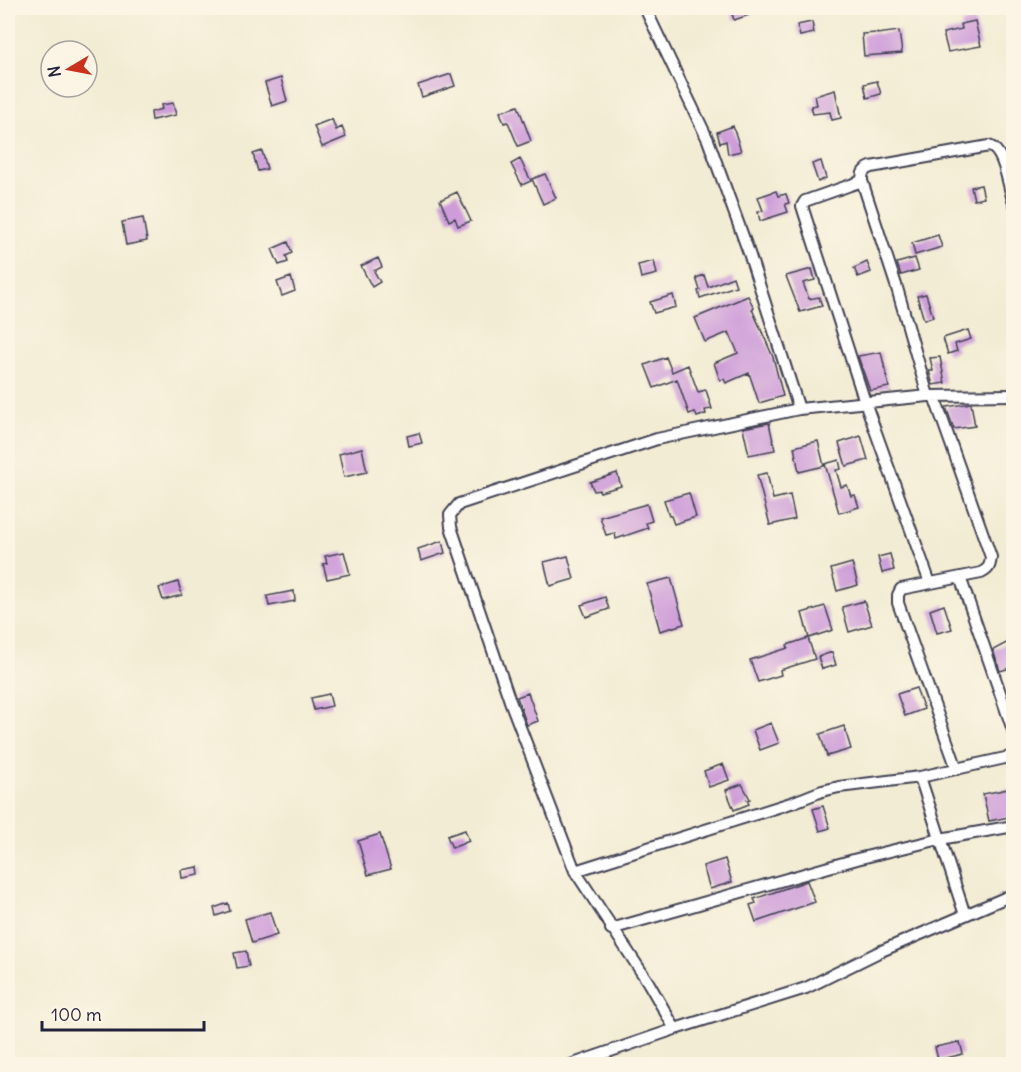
<svg xmlns="http://www.w3.org/2000/svg" width="1021" height="1072" font-family="Delius,sans-serif">
<style>
.building{fill:#cd9cd9}
.lines{fill:none;stroke-linecap:round;stroke-linejoin:round}
.minor-casing{stroke:#414052;stroke-width:14}
.minor{stroke:#fff;stroke-width:10}
</style>
<rect width="100%" height="100%" fill="#fcf5e5"/>
<filter id="ink" filterUnits="userSpaceOnUse"><feTurbulence type="fractalNoise" baseFrequency=".0167" numOctaves="2"/><feDisplacementMap in="SourceGraphic" scale="12" xChannelSelector="R" yChannelSelector="G"/><feConvolveMatrix kernelMatrix="1 2 1 2 8 2 1 2 1" color-interpolation-filters="sRGB"/></filter>
<filter id="wash" filterUnits="userSpaceOnUse"><feTurbulence type="fractalNoise" baseFrequency=".008" numOctaves="4" result="noise"/><feDisplacementMap in="SourceGraphic" scale="24" xChannelSelector="R" yChannelSelector="G"/><feGaussianBlur stdDeviation="1.35" result="paint"/><feColorMatrix in="noise" values="0 0 0 0 0 0 0 0 0 0 0 0 0 0 0 0 0 1.4 0 .05"/><feComposite in="paint" operator="in"/></filter>
<g filter="url(#wash)">
<rect width="100%" height="100%" fill="#f3ecd4"/>
<g id="blocks">
<path class="building" d="M730 8H747L749 15 734 20Z
M975 21 981 46 948 52 943 33 962 29 961 24Z
M812 22 814 33 800 36 797 25Z
M899 31 902 53 864 56 862 34 877 33V34Z
M451 74 455 86 422 97 418 85Z
M281 78 287 101 272 106 265 83Z
M877 81 881 94 867 98 864 84Z
M835 90 841 118 832 120 830 112 813 114 811 106 817 105 815 96Z
M173 103 176 115 152 120 151 112 162 109 161 105Z
M518 106 531 141 518 146 508 122 504 123 500 112Z
M332 119 336 130 342 127 346 137 322 147 314 126Z
M733 126 741 151 728 154 726 141 720 143 717 132Z
M262 151 267 169 258 171 253 154Z
M520 159 531 181 522 185 511 164Z
M821 161 826 178 818 182 812 164Z
M545 174 556 198 543 204 532 179Z
M981 185 984 198 974 200 971 187Z
M776 191 778 196 786 194 789 203 785 204 788 212 760 221 758 212 763 211 758 197Z
M457 192 471 221 458 226 455 218 449 221 440 200Z
M143 218 147 241 126 245 122 222Z
M938 235 942 247 915 255 912 243Z
M288 242 292 253 286 256 288 262 279 265 272 249Z
M378 258 382 267 374 271 380 282 372 287 361 266Z
M915 258 919 270 901 275 897 263Z
M654 261 657 274 641 278 638 265Z
M867 262 871 272 858 277 854 268Z
M812 269 815 280 803 283 809 299 819 297 822 306 800 312 786 276Z
M704 275 708 287 733 277 736 286 700 298 698 291 700 290 696 278Z
M291 277 295 291 282 296 277 282Z
M926 294 933 317 924 320 917 296Z
M673 295 676 307 654 313 650 302Z
M748 296 754 308 752 309 773 357 783 396 759 403 749 373 726 383 724 379 720 380 714 363 738 353 729 332 705 342 695 318Z
M968 330 971 339 955 344 957 351 948 354 943 338Z
M881 352 889 387 870 391 858 356Z
M666 357 672 372 688 365 698 392 706 390 712 409 705 410 706 414 697 417 695 412 689 414 677 379 654 388 645 365Z
M940 357 945 383 933 385 929 371H933L930 358Z
M971 403 975 426 954 429 946 407Z
M769 423 775 450 749 455 743 428Z
M419 433 422 443 409 446 407 436Z
M861 436 868 460 846 466 839 443Z
M818 441 824 466 799 472 794 447Z
M362 448 367 472 344 477 339 454Z
M839 460 841 469 836 470 841 487 847 485 851 496 855 495 859 507 839 513 825 464Z
M617 473 621 486 600 492 599 490 594 491 590 482Z
M767 473 773 499 790 495 795 519 770 525 757 475Z
M689 493 696 517 674 524 671 516H669L664 500Z
M647 504 652 521 646 523 648 528 616 539 615 533 606 535 600 517Z
M442 541 445 553 421 561 418 549Z
M344 552 350 574 327 579 323 564 327 563 325 556Z
M890 554 894 570 882 573 878 557Z
M568 556 574 579 550 586 544 562Z
M852 563 858 585 837 591 831 569Z
M671 578 684 624 660 631 647 584Z
M178 582 182 595 163 600 159 588Z
M294 591 295 601 269 606 267 596Z
M605 597 609 609 586 617 581 605Z
M864 601 872 625 849 632 842 607Z
M944 605 952 629 937 633 930 610Z
M825 606 833 630 809 638 802 613Z
M808 638 815 659 780 670 781 675 758 682 750 660 788 648 787 645Z
M1014 639V667L1000 671 993 650Z
M832 652 836 665 822 669 818 657Z
M916 688 924 709 905 716 897 694Z
M528 693 538 721 527 725 517 697Z
M329 694 332 706 314 710 311 698Z
M771 723 779 743 760 750 753 730Z
M844 726 851 749 827 756 820 734Z
M723 764 729 780 709 787 704 771Z
M742 784 750 799 747 800 749 804 734 810 726 790Z
M1008 789 1014 816 989 821 983 794Z
M823 806 830 828 820 831 813 809Z
M465 830 469 841 452 848 447 836Z
M380 834 391 869 368 875 358 841Z
M725 859 732 882 710 889 703 866Z
M198 867 199 875 182 878 181 870Z
M807 881 815 902 756 922 750 905 756 903 754 899Z
M228 903 230 911 216 916 214 908Z
M270 912 277 935 252 943 245 919Z
M246 951 249 966 237 968 234 953Z
M960 1042 963 1054 938 1060 935 1047Z"/>
</g>
</g>
<g filter="url(#ink)">
<use href="#blocks" fill-opacity="0" stroke="#414052" stroke-width="1.5"/>
<g class="lines">
<g class="minor-casing">
<path id="minor" d="M645 8 708 140 749 253 799 409
M862 181 805 201 802 206 865 402 930 583
M928 396 897 288 862 181C862 173 863 170 871 167L989 146C1005 150 1008 187 1014 203
M934 396 991 557C990 566 989 569 981 573L901 589 898 595V603L957 769
M960 577 1014 733
M920 777 965 915
M575 871 794 802 822 791 839 787 920 777 1014 756
M611 929 857 859 940 839 1014 826
M675 1029 648 982 575 871 510 701 451 527 450 515 459 504 657 439 799 409 928 396 1014 395
M573 1064 675 1029 806 988 879 952 1014 894"/>
</g>
<use href="#minor" class="minor"/>
</g>
</g>
<rect width="1021" height="1072" fill="none" stroke="#fcf5e5" stroke-width="30"/>
<g transform="translate(69 69) rotate(260)"><circle r="28" fill="#fcf5e5" stroke="#a5a1a1" stroke-width="1.5"/>
<path d="M0-4.5L10 22L0 15L-10 22Z" fill="#c8321e"/>
<text y="-9" font-size="16" font-weight="bold" text-anchor="middle" fill="#22223b">N</text>
</g>
<path d="M42 1021v9h162v-9" fill="none" stroke="#22223b" stroke-width="3"/>
<text x="51" y="1021" font-size="18" fill="#22223b" stroke="#fcf5e5" stroke-width="4.5" paint-order="stroke">100 m</text>
</svg>
